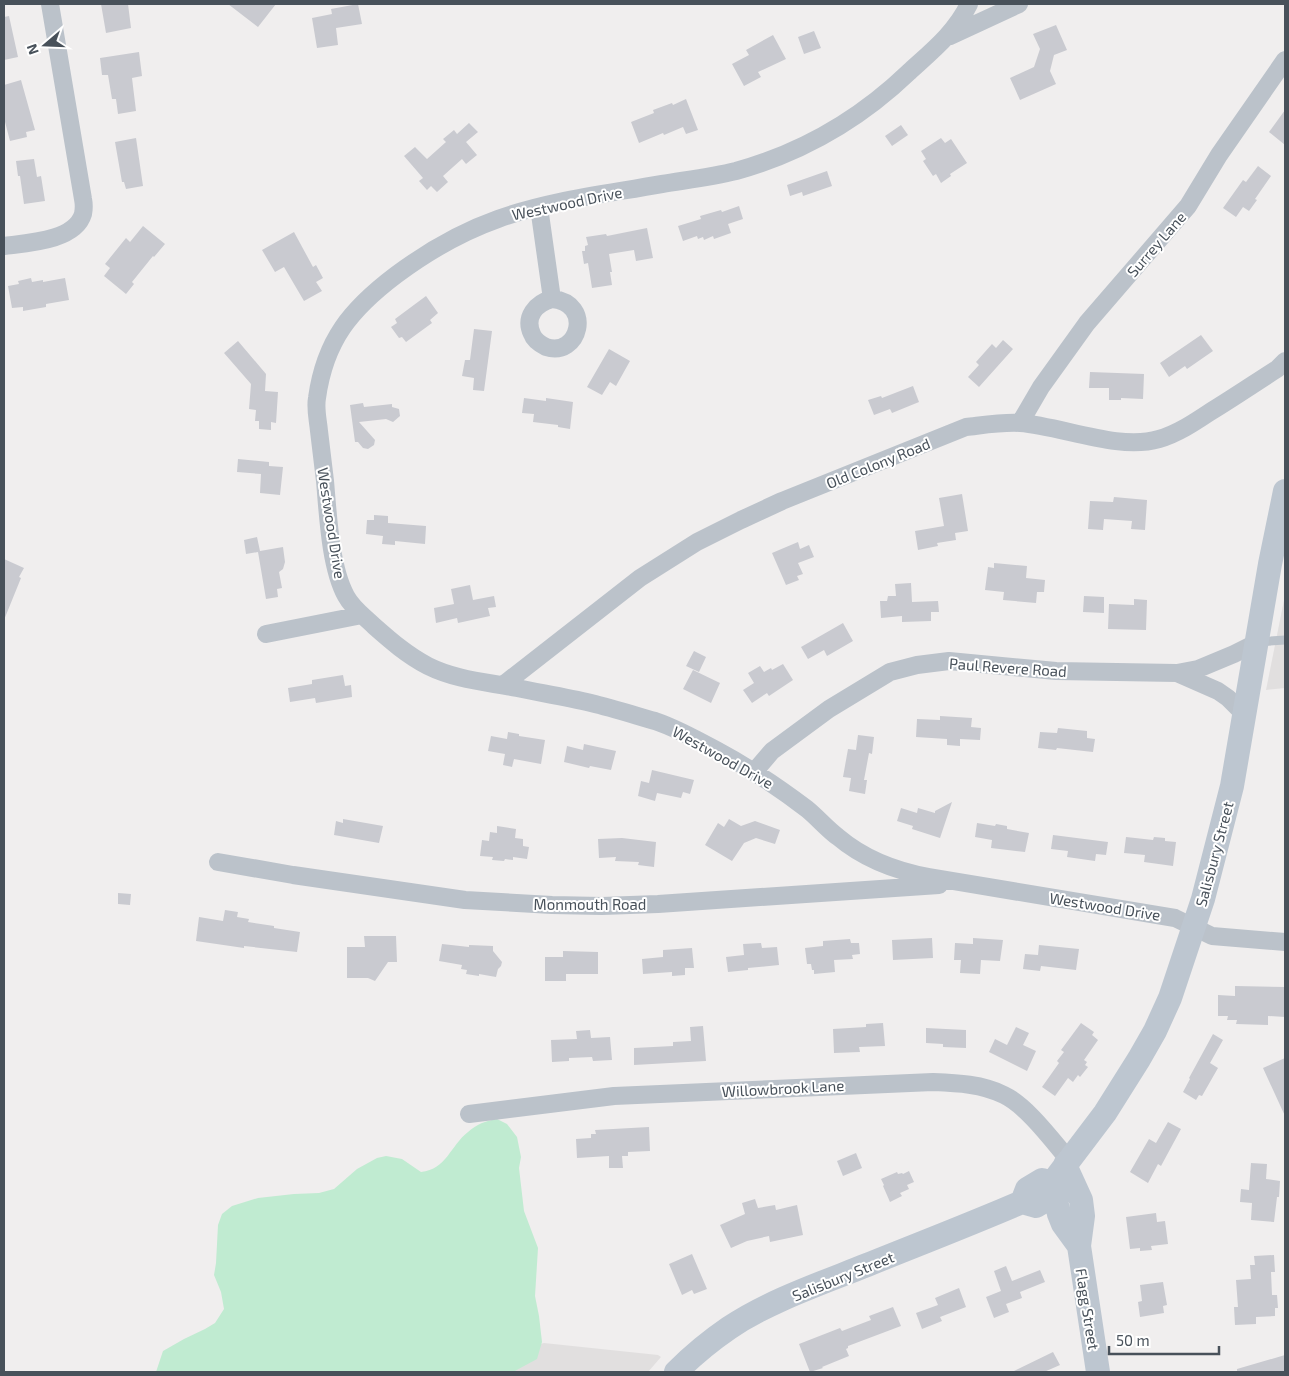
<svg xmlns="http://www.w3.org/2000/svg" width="1289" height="1376" font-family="'Exo 2',sans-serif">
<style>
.education{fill:#e1dfdf}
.green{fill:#c0ebd1}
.building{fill:#c9cad0}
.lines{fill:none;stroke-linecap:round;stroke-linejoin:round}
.lane{stroke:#bbc2ca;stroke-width:9}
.street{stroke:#bbc2ca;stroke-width:18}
.secondary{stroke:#bdc6d0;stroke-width:24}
.labels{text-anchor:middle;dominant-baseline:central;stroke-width:4;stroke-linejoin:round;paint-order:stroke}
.street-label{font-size:15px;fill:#48515a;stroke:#fff}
</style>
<rect width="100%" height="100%" fill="#f0eeee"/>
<path class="education" d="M1285 595V688L1266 690Z
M544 1343 658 1355 661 1357 648 1372H447Z"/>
<path class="green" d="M497 1119 507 1124 517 1137 521 1157 519 1168 524 1211 538 1248 535 1296 539 1316 542 1342 537 1359 513 1372H156L163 1351 184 1339 205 1329 215 1323 224 1309 221 1292 214 1275 216 1263 218 1225 222 1214 232 1206 258 1198 294 1194 319 1193 334 1189 357 1169 377 1158 386 1156 402 1159 421 1172C447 1169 450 1146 468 1132 477 1124 485 1121 497 1119Z"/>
<path class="building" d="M101 4H128L131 28 106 33Z
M228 4H276L258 27Z
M358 4 362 24 336 28 338 45 317 48 312 18 332 14 331 9Z
M9 16 18 57 4 60V17Z
M1056 25 1067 50 1054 55 1050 71 1056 84 1020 100 1010 78 1034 67 1040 49 1033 34Z
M814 31 821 48 804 54 798 37Z
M773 35 786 59 758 72 761 77 744 86 732 64 749 55 746 50Z
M139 52 142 76 132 78 136 111 118 114 116 99H112L108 75H102L100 58Z
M21 80 35 130 26 132 27 137 10 141 4 118V85Z
M686 99 698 130 686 134 683 127 664 135 663 133 639 143 631 122 654 113 653 110 672 103 673 105Z
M1285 110V145L1269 132Z
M469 123 478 132 466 142 477 155 466 164 462 159 443 176 448 182 437 192 431 186 427 190 419 181 423 178 404 156 415 147 427 159 446 142 443 139 454 130 457 134Z
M901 125 908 135 892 146 885 136Z
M136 138 143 186 126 189 124 182H122L115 142Z
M941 138 945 143 951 139 967 163 950 174 951 176 941 183 936 174 933 176 923 161 926 159 921 151Z
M34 159 37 177 41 176 45 201 24 204 20 176H18L16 161Z
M1258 166 1271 176 1255 199 1257 200 1249 211 1243 207 1236 217 1223 208 1243 180 1246 182Z
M827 171 832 186 803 196 802 192 790 196 787 185Z
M739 206 743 219 728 224 731 233 714 239 713 236 704 240 703 237 698 239 697 236 683 241 678 226 701 219 700 216 721 210 722 212Z
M143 226 165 244 154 257 153 256 132 282 134 284 126 294 104 276 110 268 105 264 126 238 130 242Z
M647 228 653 258 636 261 634 250 609 254 612 272H610L612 285 592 288 588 263 584 264 582 251H585V246L588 245 586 237 606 234 607 236Z
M294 232 313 267 316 265 323 278 316 282 322 291 304 301 284 267 275 272 262 250Z
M31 278 32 282 43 280V282L65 278 69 300 46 304V307L23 311V307L12 308 8 286 19 284 18 281Z
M426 296 438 313 430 320 432 323 406 342 402 337 399 338 391 327 397 323 395 319Z
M474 329 492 331 484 391 473 390 474 378 462 376 465 360H470Z
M1201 335 1213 351 1187 369 1185 366 1169 377 1160 363Z
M1003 340 1013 349 979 387 968 377 979 365 976 362 992 344 996 348Z
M238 341 266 374 265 391 278 392 276 423 271 422V430L259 429V421H255L256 410 249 409 251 384 224 353Z
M609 349 630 361 616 386 610 382 602 395 587 387Z
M1090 372 1144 374 1143 399 1121 398V400H1109V388H1089Z
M913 386 919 402 892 413 890 409 874 415 868 400 881 396 882 398Z
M524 398 546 401V398L573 402 570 429 558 427V425L533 422 534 414 522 413Z
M363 403 364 407 392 404V407L399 409 400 416 393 422 386 419 359 422 375 440 374 445 368 449 363 448 358 442H355L350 405Z
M238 459 269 462V466L283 467 280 495 260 493 261 474 237 472Z
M962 494 968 531 955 533 956 540 937 543 938 546 918 550 915 531 944 526 939 498Z
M1114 497 1147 500 1145 530 1131 529 1132 521 1104 519 1103 530 1088 529 1090 501 1113 502Z
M374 515 388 516V523L426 526 425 544 395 541V545L382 544 383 536 366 534 367 520H374Z
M257 537 260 551 283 547 285 562 283 569 279 572 282 588 277 589 278 597 266 599 258 552 246 554 244 540Z
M798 542 800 549 809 545 814 557 798 563 803 574 797 576 799 580 786 585 772 553Z
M4 559 24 568 19 577 21 578 4 620Z
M994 563 1027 566 1026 578 1045 580 1044 592H1037L1036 603 1003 600 1004 592 985 590 988 567 994 568Z
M911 583 912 602 938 601 939 612H931V621L902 622V616L881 618 880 601H887L888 596H896L895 584Z
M470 585 473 600 494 596 496 607 488 608 490 616 458 623 457 618 436 623 434 608 454 604 451 589Z
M1084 596 1104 597V613L1083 612Z
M1134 599 1147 600 1146 630 1108 629 1109 604 1134 605Z
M843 623 853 641 827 656 824 650 808 659 801 647Z
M694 651 706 657 699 672 686 666Z
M783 664 793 680 769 696 767 693 752 703 743 690 754 683 748 673 760 666 764 672 771 668 772 670Z
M693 670 720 683 711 703 683 689Z
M343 675 345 686 351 685 352 697 316 703 315 698 290 702 288 688 312 684V680Z
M940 716 972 718 971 727 981 728 980 740 960 739V746L947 745V739L916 737 917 719 940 720Z
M1058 728 1087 731V738L1095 739 1093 752 1057 748 1056 750 1038 748 1040 732 1057 733Z
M508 732 519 734V736L545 740 541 764 514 759 512 767 503 765 505 754 488 751 491 736 507 739Z
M858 735 874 737 872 754 869 753 864 780H867L865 794 849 791 851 778 843 777 848 749 856 750Z
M584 744 616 751 611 770 590 766 589 768 564 762 567 746 583 750Z
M652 770 694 780 690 794 683 792 681 798 657 793 655 801 638 796 641 781 649 783Z
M952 802 940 838 912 829 913 826 897 821 901 808 917 813 918 808 935 813V811Z
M343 819 383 826 379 843 334 835 336 821 343 823Z
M729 819 741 826 755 821 780 830 775 844 756 838 744 843 732 861 705 845 718 823 724 827Z
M977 823 995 826 996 824 1007 826V829L1029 833 1025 852 991 848 992 840 975 837Z
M497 826 516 829 515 838 523 839V846L529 847 527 859 513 857V860L505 859 504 861 492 860 493 857 480 856 482 840 489 841 490 832 497 833Z
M1053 835 1108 842 1106 855 1096 854 1095 861 1067 857 1068 851 1051 849Z
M1126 837 1153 840 1154 837 1165 838V841L1176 842 1173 866 1144 862 1145 855 1124 853Z
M622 838 656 842 654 867 638 865 639 862 615 861 616 857 599 858 598 839Z
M118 893 131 894 130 905 118 904Z
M225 910 238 912 237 917 249 919 248 922 274 926V928L300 932 297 952 244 946V948L196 941 199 917 223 921Z
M364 936H396L397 962H388L375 981 368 978H347V947H365Z
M932 938 933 958 893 960 892 940Z
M973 938 1003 940 1000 961 981 960 980 974 960 973 961 960H954L955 943 973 944Z
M850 939 851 943H859L860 954 852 955 853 959 834 960 835 972 814 974V970H812L811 964H807L805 948 823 946V941Z
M761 943 762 948 777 947 779 965 748 968V970L728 972 726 957 744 955 743 944Z
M442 944 469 947V945L493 946V951L502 962 501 966 498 969 496 977 479 974V976L466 974 467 970 461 969 462 965 439 961Z
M1039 945 1079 949 1076 970 1041 966 1040 971 1023 969 1025 954 1038 955Z
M692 948 694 968H685V975L672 976V972L643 974 642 959 663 957V950Z
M563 951 598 952V974H566V981H545V957H563Z
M1235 986 1285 987V1017L1268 1016V1025L1236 1024 1237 1020H1227L1228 1016H1218V995L1235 996Z
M883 1023 885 1046 859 1047 860 1052 834 1053 833 1029 866 1027V1024Z
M1081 1023 1094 1032 1092 1035 1098 1040 1084 1060 1087 1062 1085 1065 1088 1067 1080 1077 1078 1075 1073 1082 1068 1078 1055 1096 1042 1087 1059 1063 1057 1061 1064 1052 1061 1050Z
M703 1026 706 1061 634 1065V1048L673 1046V1042L691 1041 690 1027Z
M1016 1027 1029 1033 1023 1045 1036 1051 1027 1071 989 1052 995 1039 1007 1045Z
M926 1028 966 1030V1048L943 1047V1044L926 1043Z
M590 1030 591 1038 610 1037 612 1060 593 1061 592 1057 569 1058V1061L552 1062 551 1040 577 1039 576 1031Z
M1213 1034 1223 1040 1210 1063 1218 1068 1202 1096 1199 1095 1196 1100 1183 1092 1190 1079 1189 1078Z
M1285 1058V1116L1263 1068Z
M1168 1122 1181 1129 1161 1166 1158 1164 1148 1183 1130 1172 1149 1139 1156 1143Z
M649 1127 650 1151 628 1152V1156H622L623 1168H609V1156L577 1158 576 1139 591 1138V1134H596L595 1130Z
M856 1153 862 1168 843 1176 837 1161Z
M1251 1163 1267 1164 1266 1179 1280 1181 1279 1197H1277L1274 1222 1251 1220 1252 1203 1240 1202 1241 1189 1249 1190Z
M909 1171 914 1182 907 1185 909 1189 900 1193 902 1196 890 1202 883 1186 884 1185 881 1179 897 1172 898 1174 902 1173 903 1174Z
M755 1199 758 1208 775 1205 776 1210 797 1205 803 1235 770 1242 769 1236 747 1241 731 1248 720 1225 745 1214 742 1203Z
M1156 1213 1157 1222 1165 1221 1168 1244 1151 1246 1152 1250 1140 1251V1248L1130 1249 1126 1217Z
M692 1254 707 1289 694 1294 692 1290 682 1295 669 1264Z
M1274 1255 1275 1272H1271L1272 1295H1277L1278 1308H1275V1316L1256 1317V1324L1235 1325 1234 1307H1238L1236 1280 1251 1279 1250 1265H1255L1254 1256Z
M1006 1266 1012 1281 1040 1270 1045 1282 1020 1292 1022 1298 1006 1304 1009 1312 994 1318 986 1297 1001 1291 994 1271Z
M1163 1282 1167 1305 1163 1306 1164 1313 1140 1317 1138 1302 1142 1301 1140 1285Z
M959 1288 966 1307 940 1317 942 1321 922 1329 916 1313 938 1305 935 1298Z
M893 1307 901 1326 848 1346V1348L846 1349 849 1356 822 1367 823 1368 810 1372 799 1344 840 1328 842 1331 871 1320 869 1316Z
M1053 1352 1060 1365 1044 1372H1012Z
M1285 1355V1372H1237V1369Z"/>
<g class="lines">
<path class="lane" d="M1258 642 1285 640"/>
<path class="street" d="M969 4C955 33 932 51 909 72 860 119 801 153 736 171 712 177 686 180 662 184 607 194 550 200 498 219 461 232 427 252 396 275 351 309 325 340 317 398 315 409 318 420 319 431 321 448 323 464 325 481 328 514 330 567 346 596 353 609 364 616 374 626 391 641 407 655 428 666 456 680 487 682 517 688 541 693 566 697 591 703 612 708 634 715 655 721 676 728 696 739 716 750 748 767 778 787 807 809 818 818 827 829 838 837 864 859 896 871 929 877L1175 918 1212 936 1285 942
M950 36 1019 4
M539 207 552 299C536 303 524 317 532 334 534 340 540 344 546 347 579 358 594 303 552 299
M4 246C27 243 75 241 83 214 84 209 84 204 83 199L50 4
M1020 423 1041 387 1087 323 1188 206 1219 155 1285 60
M266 634 362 615
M1177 673 1218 691 1228 698 1245 715
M503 685 640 578 697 542 741 520 782 501 966 427C984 425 1002 422 1020 423 1062 426 1118 451 1159 439 1177 434 1195 422 1210 412 1233 398 1255 383 1277 369L1285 361
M754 772 772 751 829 709 890 672 917 665 949 661 1056 671 1177 673 1198 669 1234 654 1258 642
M218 862 293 875 465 900 552 905 602 906 658 904 939 885
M469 1114 614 1096 933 1082C957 1083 982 1084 1004 1095 1027 1106 1052 1140 1069 1160"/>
<path class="secondary" d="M1065 1165 1081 1200 1083 1216 1079 1246 1098 1372
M1079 1246 1063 1224 1059 1214 1052 1183 1105 1113 1139 1059 1155 1031 1170 998 1203 899 1232 786 1270 564 1285 491
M676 1372C692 1356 710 1341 729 1328 769 1301 822 1283 867 1265 919 1244 971 1224 1022 1202L1036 1206 1051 1197 1052 1183 1042 1180 1027 1189 1022 1202"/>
</g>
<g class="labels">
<g class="street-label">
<text transform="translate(567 203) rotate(-12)">Westwood Drive</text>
<text transform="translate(1156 244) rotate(-49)">Surrey Lane</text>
<text transform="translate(878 463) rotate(-22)">Old Colony Road</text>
<text transform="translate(332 523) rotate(81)">Westwood Drive</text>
<text transform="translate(1008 667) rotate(4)">Paul Revere Road</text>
<text transform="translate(723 757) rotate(29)">Westwood Drive</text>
<text transform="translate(1214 854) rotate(-75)">Salisbury Street</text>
<text x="590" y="904">Monmouth Road</text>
<text transform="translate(1105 906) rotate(9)">Westwood Drive</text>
<text transform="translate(783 1088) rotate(-3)">Willowbrook Lane</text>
<text transform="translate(843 1276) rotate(-22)">Salisbury Street</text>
<text transform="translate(1088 1309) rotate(81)">Flagg Street</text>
</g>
</g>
<rect width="1289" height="1376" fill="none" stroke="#48515a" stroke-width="10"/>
<g transform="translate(45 45) rotate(251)" stroke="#ffffff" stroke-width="4" paint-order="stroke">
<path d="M0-4L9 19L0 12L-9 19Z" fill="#48515a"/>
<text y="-8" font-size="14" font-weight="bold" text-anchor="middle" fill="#48515a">N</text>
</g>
<path d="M1109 1346v8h110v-8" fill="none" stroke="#48515a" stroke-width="2.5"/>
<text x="1116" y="1346" font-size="15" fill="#48515a" stroke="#ffffff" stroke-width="4" paint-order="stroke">50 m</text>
</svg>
